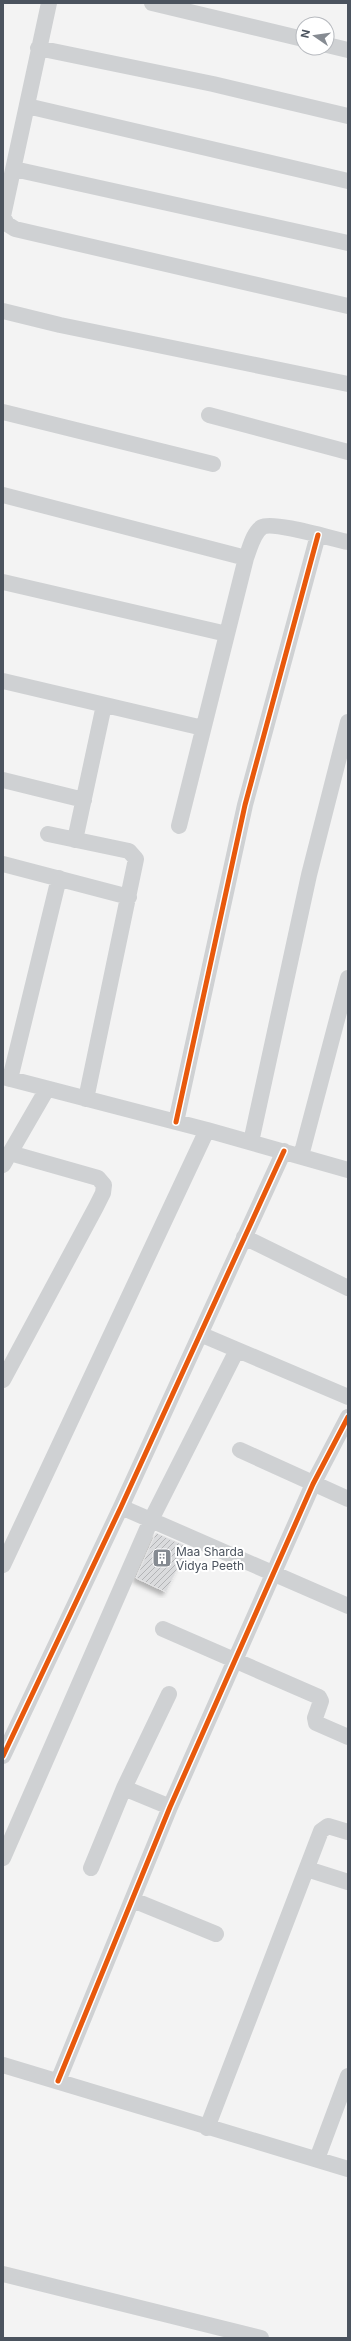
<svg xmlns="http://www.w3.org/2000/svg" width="351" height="2341" font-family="Inter,sans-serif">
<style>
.building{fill:url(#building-hatch);stroke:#e4e4e5;filter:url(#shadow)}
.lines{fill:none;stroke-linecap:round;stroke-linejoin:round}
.minor{stroke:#cfd1d3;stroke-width:16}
.cycleway-casing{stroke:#fff;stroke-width:8}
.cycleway{stroke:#e8590c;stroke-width:5}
.labels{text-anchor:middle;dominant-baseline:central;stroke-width:4;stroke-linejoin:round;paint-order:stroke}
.poi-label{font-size:12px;fill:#4b535e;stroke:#fff;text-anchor:start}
</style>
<defs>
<pattern id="building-hatch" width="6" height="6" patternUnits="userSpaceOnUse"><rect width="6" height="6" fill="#dadbdd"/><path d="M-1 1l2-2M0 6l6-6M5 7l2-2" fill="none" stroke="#b3b4b6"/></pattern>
<filter id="shadow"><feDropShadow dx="-3.5" dy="3.5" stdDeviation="2" flood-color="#0004"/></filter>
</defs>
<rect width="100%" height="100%" fill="#f3f3f3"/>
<path class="building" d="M156 1533 188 1547 166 1592 136 1578Z"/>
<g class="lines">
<path class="minor" d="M152 3 303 39
M327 45 348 50
M38 48 213 84 348 116
M27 106 348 181
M14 169 348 243
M3 216 49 3
M3 217 7 224 15 229 348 306
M3 311 60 325 348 384
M3 412 213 464
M209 415 348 452
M3 495 246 558
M3 582 227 634
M3 681 203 728
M3 780 84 800
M179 826 246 558C250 548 253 533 262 527 273 521 333 539 348 542
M48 834 129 851 136 859 86 1099
M75 840 104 705
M3 864 129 897
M3 1077 207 1130 348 1170
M10 1079 59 878
M176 1122 245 805 318 535
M251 1142 309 875 348 722
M301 1156 348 978
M3 1165 47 1089
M244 1237 348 1288
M200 1334 348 1397
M3 1380 96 1207 103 1193 104 1185 98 1178 10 1153
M240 1450 348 1499
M121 1507 348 1606
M3 1565 207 1130
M163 1629 319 1697 321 1701 315 1718 316 1723 348 1737
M3 1756 121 1507 284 1151
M124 1788 170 1807
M3 1858 151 1520 237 1350
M91 1868 124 1788 169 1694
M307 1869 348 1882
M133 1900 216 1934
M3 2065 348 2169
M58 2081 170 1807 313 1484 348 1417
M207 2128 321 1831 328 1826 348 1832
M317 2159 348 2076
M3 2274 261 2338"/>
<g class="cycleway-casing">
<path id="cycleway" d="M176 1122 245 805 318 535
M3 1756 121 1507 284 1151
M58 2081 170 1807 313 1484 348 1417"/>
</g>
<use href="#cycleway" class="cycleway"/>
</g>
<defs>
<g id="building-square" transform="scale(1)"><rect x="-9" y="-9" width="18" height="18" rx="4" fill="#868b92" stroke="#fff"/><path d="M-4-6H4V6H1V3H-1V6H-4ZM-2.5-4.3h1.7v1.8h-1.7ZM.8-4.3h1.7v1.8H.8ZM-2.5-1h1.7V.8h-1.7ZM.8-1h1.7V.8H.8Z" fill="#fff"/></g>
</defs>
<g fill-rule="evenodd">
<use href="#building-square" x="162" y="1558"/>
</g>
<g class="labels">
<g class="poi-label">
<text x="176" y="1551">Maa Sharda<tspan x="176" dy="14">Vidya Peeth</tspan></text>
</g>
</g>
<rect width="351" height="2341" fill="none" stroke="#4b535e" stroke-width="8"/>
<g transform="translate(315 36) rotate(283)"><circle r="19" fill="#ffffff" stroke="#b7babf"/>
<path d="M0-3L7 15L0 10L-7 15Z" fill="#868b92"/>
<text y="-6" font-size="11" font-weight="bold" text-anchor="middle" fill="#4b535e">N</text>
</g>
</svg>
